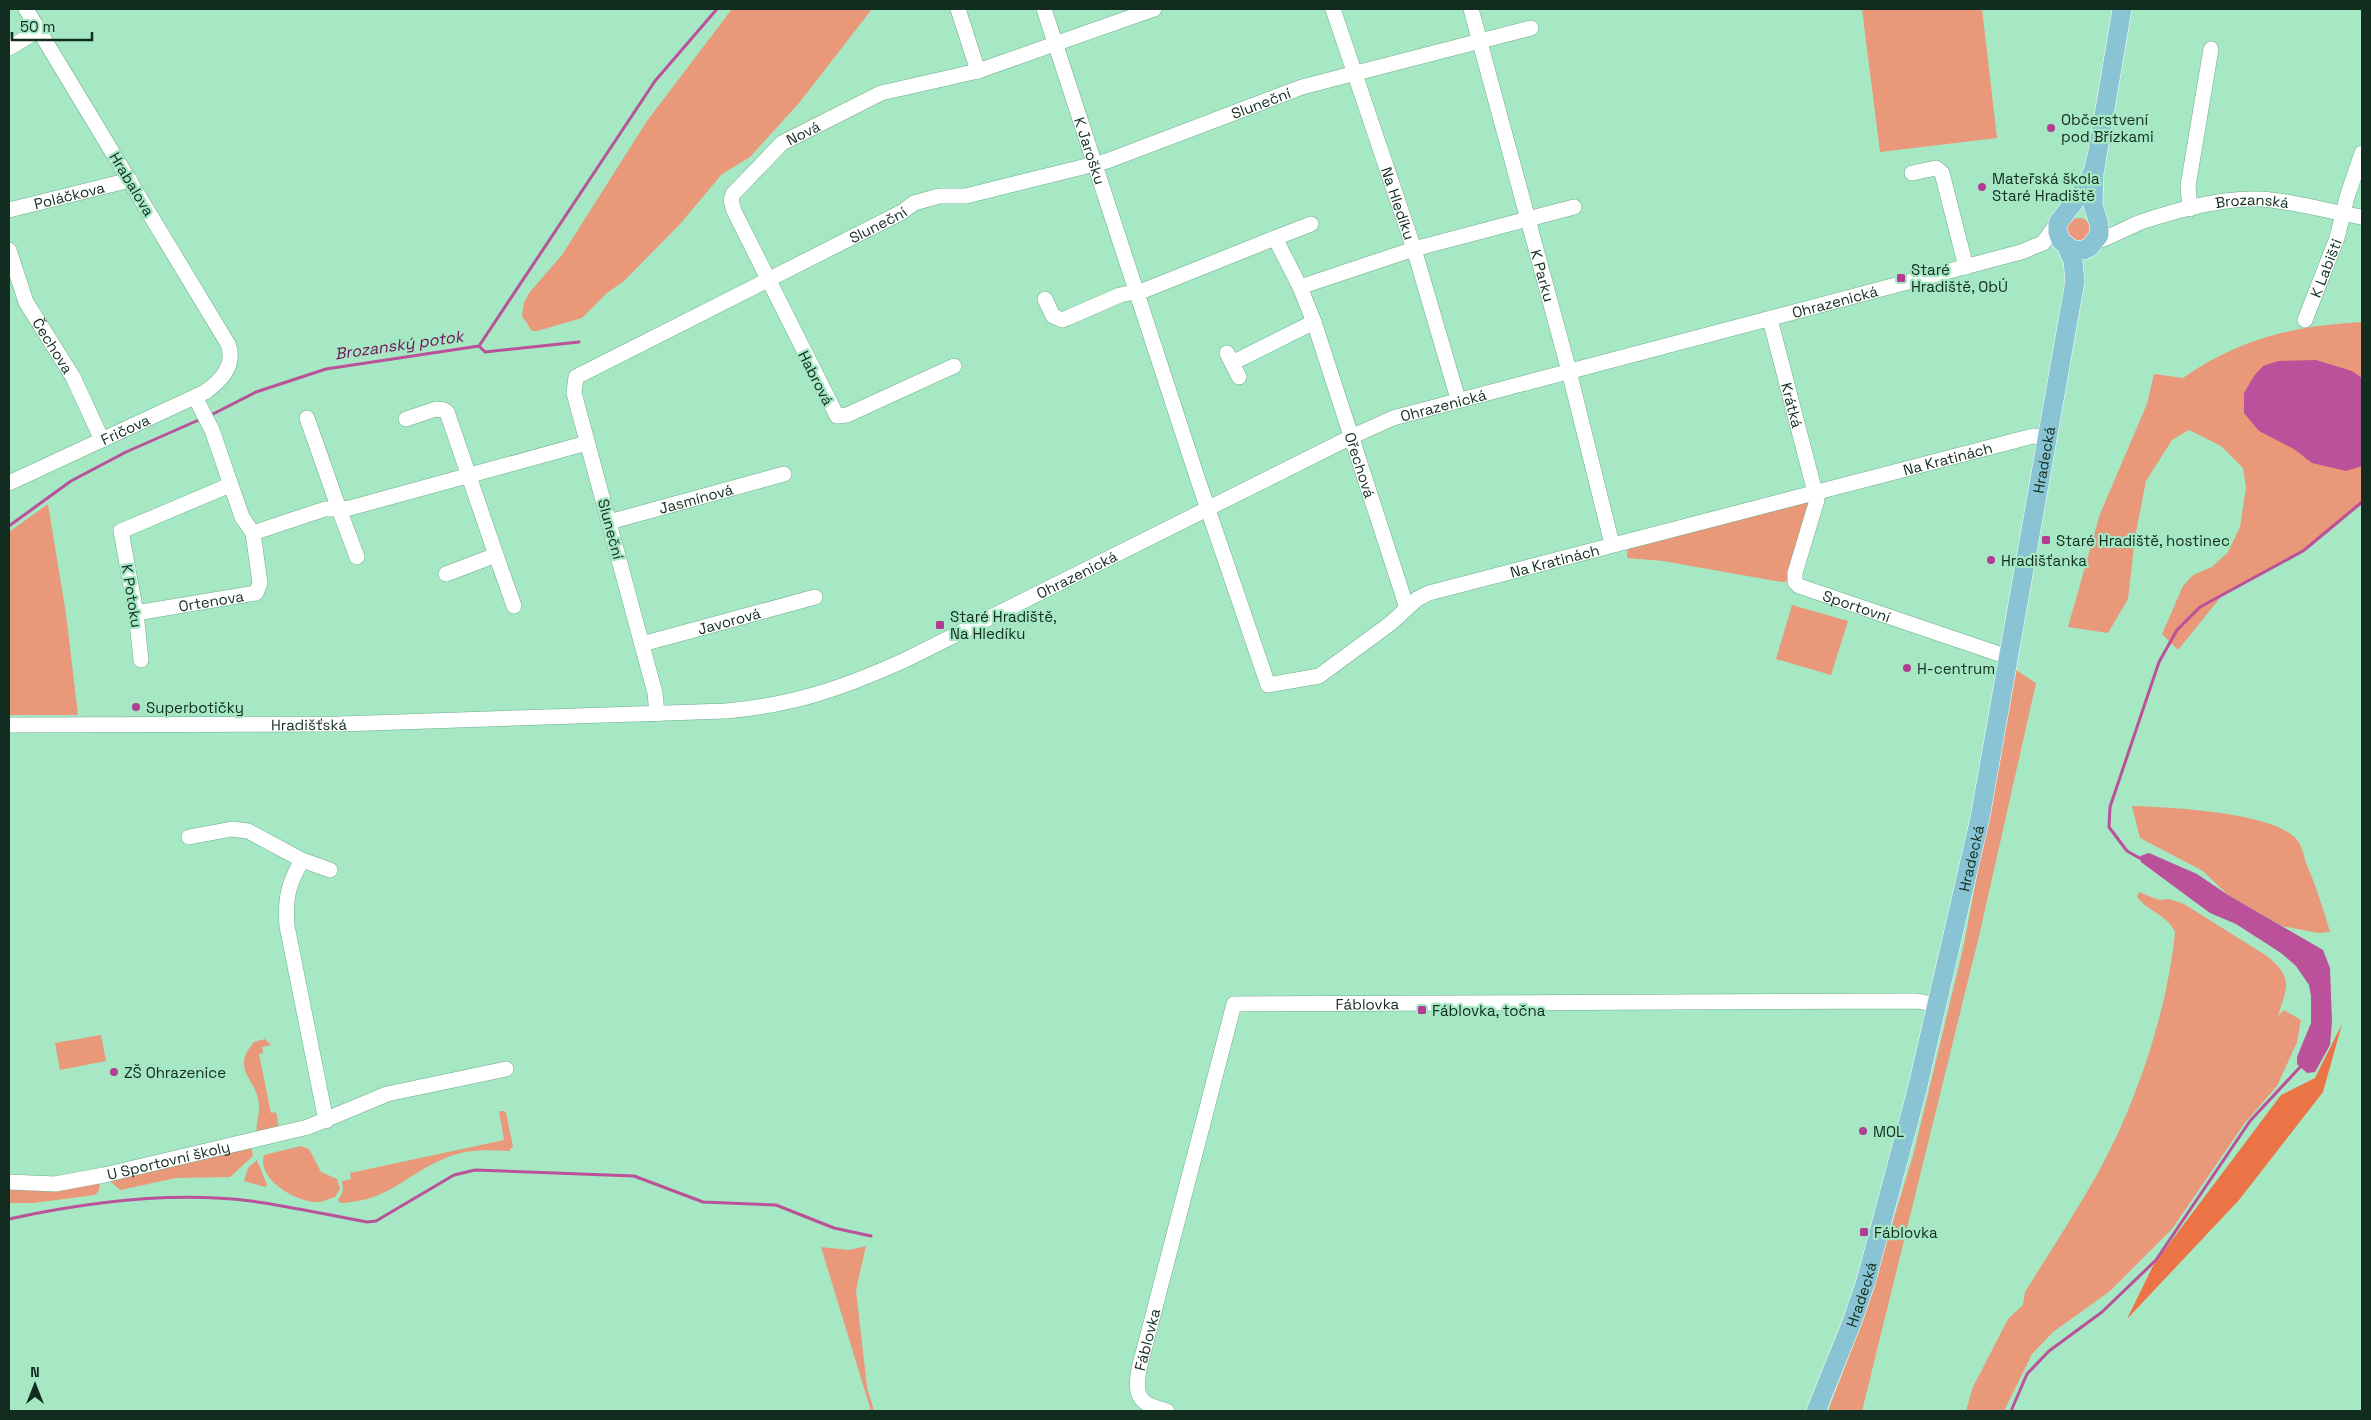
<svg xmlns="http://www.w3.org/2000/svg" width="2371" height="1420" font-family="'Space Grotesk',sans-serif">
<style>
.green{fill:#e9987a}
.forest{fill:#eb7345}
.water{fill:#ba519a}
.lines{fill:none;stroke-linecap:round;stroke-linejoin:round}
.stream{stroke:#ba519a;stroke-width:3}
.minor-casing{stroke:#6dad8c;stroke-width:16}
.major-casing{stroke:#fff;stroke-width:20}
.minor{stroke:#fff;stroke-width:15}
.major{stroke:#89c4d4;stroke-width:19}
.poi-dot{fill:#b33c92;stroke:#a6e7c4;stroke-width:2}
.labels{text-anchor:middle;dominant-baseline:central;stroke-width:4.5;stroke-linejoin:round;paint-order:stroke}
.street-label{font-size:15px;fill:#122c1f;stroke:#a6e7c4}
.poi-label{font-size:15px;fill:#122c1f;stroke:#a6e7c4;text-anchor:start}
.water-label{font-size:16px;font-style:italic;fill:#720e5a;stroke:#a6e7c4}
</style>
<rect width="100%" height="100%" fill="#a6e7c4"/>
<path class="green" d="M732 9H872L799 103 750 157 722 174 680 224 624 281 607 293 582 318 537 331H532L522 316 524 303 529 293 562 255 647 121Z
M1862 9H1982L1997 138 1880 152Z
M2067 230a12 12 0 1 1 24 0a12 12 0 1 1-24 0Z
M2362 322V504L2314 544 2224 593 2178 650 2162 634 2183 586 2193 575 2212 567 2228 552 2240 527 2246 487 2243 468 2221 446 2189 430 2172 440 2146 481 2135 537 2128 599 2108 633 2068 627 2100 514 2147 404 2154 374 2183 378C2240 338 2294 326 2362 322Z
M1811 498 1788 581 1782 582 1663 561 1627 558 1628 546Z
M48 504 66 614 78 715H9V532Z
M1792 605 1848 621 1831 675 1776 659Z
M2016 670 2036 683 1980 932 1862 1411H1828L1862 1322 1913 1156 1963 949Z
M2132 806C2166 807 2278 812 2298 841 2302 847 2304 856 2306 863 2316 886 2323 908 2330 932L2318 933 2282 926 2228 895 2203 871 2140 838Z
M2139 892 2159 900 2169 899 2184 904 2267 956C2294 979 2287 986 2278 1016L2284 1010 2301 1020 2297 1042 2277 1086 2244 1124 2172 1229 2110 1291 2053 1332 2032 1354 2004 1411H1966L1973 1387 2008 1319 2023 1305 2025 1292C2050 1252 2076 1212 2099 1171 2136 1104 2168 1009 2175 932 2168 915 2147 911 2137 897Z
M101 1035 106 1061 60 1070 55 1043Z
M265 1039 271 1045 262 1047 263 1053 259 1054 271 1113 276 1112 279 1128 257 1132C255 1125 260 1115 259 1106 258 1078 229 1071 254 1042Z
M499 1111H504L506 1113 513 1146 509 1151C488 1150 468 1149 448 1157 406 1173 391 1201 340 1203L338 1200 343 1191 342 1181 351 1179 350 1173 504 1140Z
M251 1144 253 1156 230 1177 176 1178 120 1190 110 1181Z
M301 1146 309 1149 321 1172 337 1179 340 1189 335 1197C331 1198 325 1201 320 1202 299 1204 256 1180 264 1155Z
M257 1160 267 1185 265 1187 244 1181 248 1168Z
M100 1181 99 1190 95 1195 33 1203H9V1188Z
M866 1246 856 1290 867 1387 874 1411H871L821 1247 849 1250Z"/>
<path class="forest" d="M2342 1024 2323 1092 2239 1200 2127 1319 2154 1264 2281 1095 2315 1078Z"/>
<path class="water" d="M2316 360 2352 371 2362 378V466L2346 471 2312 463 2294 449 2259 431 2244 413V393L2254 376 2263 366 2278 361Z
M2149 853 2197 874 2228 895 2323 950 2330 968 2332 1022 2330 1045 2315 1072 2307 1073 2297 1064V1057L2311 1023V996L2309 985 2296 966 2281 953 2236 924 2210 913 2141 862 2140 856Z"/>
<g class="lines">
<path class="stream" d="M479 346 485 352 579 342
M209 416 256 392 326 369 479 346 655 81 717 9
M9 526 71 481 126 452 201 419
M2143 860 2127 851 2109 827 2110 807 2159 662 2177 630 2200 607 2303 551 2362 502
M9 1219C87 1202 171 1191 251 1201 289 1206 328 1215 367 1222L376 1221 454 1175 475 1170 634 1176 703 1202 776 1205 834 1228 871 1236
M2011 1411 2027 1374 2049 1351 2102 1312 2156 1260 2250 1121 2302 1065"/>
<g class="minor-casing">
<g id="minor">
<path d="M958 9 978 71"/>
<path id="s1" d="M1044 9 1198 480 1268 685 1319 676 1391 623 1417 599 1429 593 2033 436 2047 437"/>
<path id="s2" d="M1333 9 1414 249 1458 399"/>
<path id="s3" d="M1471 9 1569 371 1612 544"/>
<path d="M9 48 39 30"/>
<path d="M1912 173 1936 168 1942 173 1966 267"/>
<path d="M2190 209 2188 186 2211 49"/>
<path id="s4" d="M9 210 130 180"/>
<path d="M1275 238 1311 224"/>
<path id="s5" d="M2095 242C2111 237 2126 228 2141 222 2177 210 2219 198 2257 199 2292 200 2328 212 2362 217"/>
<path id="s6" d="M9 250 26 302 73 377 102 440"/>
<path id="s7" d="M1300 287 1314 322 1407 608"/>
<path d="M1045 299 1053 316 1062 320 1067 318 1120 295 1145 290 1275 238 1300 287 1414 249 1574 207"/>
<path id="s8" d="M1770 319 1817 500 1795 573V582L1799 586 2008 657"/>
<path id="s9" d="M2305 320 2337 238 2347 197 2362 153"/>
<path d="M1227 353 1239 377"/>
<path d="M1232 363 1314 322"/>
<path id="s10" d="M954 366 847 415 837 416 734 211 731 200 733 194 782 143 881 93 978 71 1154 9"/>
<path d="M195 397 212 430 242 517 253 533"/>
<path d="M307 418 339 509 350 508 587 443"/>
<path d="M406 419 436 409 444 410 447 412 496 555"/>
<path id="s11" d="M9 483 205 392C221 381 236 365 228 344L26 9"/>
<path id="s12" d="M609 522 784 474"/>
<path d="M446 574 496 555 514 606"/>
<path id="s13" d="M136 613 256 593 260 583 253 533 325 509H339L357 557"/>
<path id="s14" d="M642 644 815 597"/>
<path d="M141 660 136 613 121 531 230 485"/>
<path id="s15" d="M657 714 655 693 574 393 576 377 902 212 914 203 939 196H966L1107 161 1302 87 1531 28"/>
<path id="s16" d="M9 725 340 724 726 711C794 705 843 688 905 660L1351 437 1393 418 2021 252 2043 243 2059 221"/>
<path d="M189 837 232 829 248 831 302 860"/>
<path d="M326 1121 287 926C285 898 288 885 302 860L330 870"/>
<path id="s17" d="M9 1182 55 1184 104 1175 308 1127 387 1094 506 1069"/>
<path id="s18" d="M1167 1411C1140 1404 1134 1398 1139 1369L1234 1004 1917 1001 1938 1005"/>
</g>
</g>
<g class="major-casing">
<g id="major">
<path d="M2097 155 2093 171 2086 186 2058 223V232L2061 241 2073 250H2084L2090 247 2099 235V224L2093 205 2094 174 2122 9"/>
<path id="s19" d="M1816 1411 1852 1322 1866 1281 1917 1090 1980 818 2075 281 2073 261 2067 247"/>
</g>
</g>
<use href="#minor" class="minor"/>
<use href="#major" class="major"/>
</g>
<g class="poi-dot">
<circle cx="2051" cy="128" r="5"/>
<circle cx="1982" cy="187" r="5"/>
<rect x="1896" y="273" width="10" height="10" rx="2.5"/>
<rect x="2041" y="535" width="10" height="10" rx="2.5"/>
<circle cx="1991" cy="560" r="5"/>
<rect x="935" y="620" width="10" height="10" rx="2.5"/>
<circle cx="1907" cy="668" r="5"/>
<circle cx="136" cy="707" r="5"/>
<rect x="1417" y="1005" width="10" height="10" rx="2.5"/>
<circle cx="114" cy="1072" r="5"/>
<circle cx="1863" cy="1131" r="5"/>
<rect x="1859" y="1227" width="10" height="10" rx="2.5"/>
</g>
<g class="labels">
<g class="street-label">
<text stroke="none"><textPath href="#s15" startOffset="1091">Sluneční</textPath></text>
<text stroke="none"><textPath href="#s10" startOffset="469">Nová</textPath></text>
<text stroke="none"><textPath href="#s1" startOffset="149">K Jarošku</textPath></text>
<text transform="translate(132 184) rotate(59)">Hrabalova</text>
<text stroke="none"><textPath href="#s4" startOffset="62">Poláčkova</textPath></text>
<text stroke="none"><textPath href="#s2" startOffset="205">Na Hledíku</textPath></text>
<text stroke="none"><textPath href="#s5" startOffset="164">Brozanská</textPath></text>
<text stroke="none"><textPath href="#s15" startOffset="686">Sluneční</textPath></text>
<text stroke="none"><textPath href="#s9" startOffset="56">K Labišti</textPath></text>
<text stroke="none"><textPath href="#s3" startOffset="276">K Parku</textPath></text>
<text stroke="none"><textPath href="#s16" startOffset="1906">Ohrazenická</textPath></text>
<text stroke="none"><textPath href="#s6" startOffset="106">Čechova</textPath></text>
<text transform="translate(816 378) rotate(63)">Habrová</text>
<text stroke="none"><textPath href="#s16" startOffset="1501">Ohrazenická</textPath></text>
<text stroke="none"><textPath href="#s8" startOffset="89">Krátká</textPath></text>
<text stroke="none"><textPath href="#s11" startOffset="128">Fričova</textPath></text>
<text stroke="none"><textPath href="#s1" startOffset="1438">Na Kratinách</textPath></text>
<text stroke="none"><textPath href="#s19" startOffset="980">Hradecká</textPath></text>
<text stroke="none"><textPath href="#s7" startOffset="188">Ořechová</textPath></text>
<text stroke="none"><textPath href="#s12" startOffset="90">Jasmínová</textPath></text>
<text transform="translate(611 529) rotate(75)">Sluneční</text>
<text stroke="none"><textPath href="#s1" startOffset="1032">Na Kratinách</textPath></text>
<text stroke="none"><textPath href="#s16" startOffset="1096">Ohrazenická</textPath></text>
<text transform="translate(132 596) rotate(81)">K Potoku</text>
<text stroke="none"><textPath href="#s13" startOffset="76">Ortenova</textPath></text>
<text stroke="none"><textPath href="#s8" startOffset="339">Sportovní</textPath></text>
<text stroke="none"><textPath href="#s14" startOffset="90">Javorová</textPath></text>
<text stroke="none"><textPath href="#s16" startOffset="300">Hradišťská</textPath></text>
<text stroke="none"><textPath href="#s19" startOffset="575">Hradecká</textPath></text>
<text stroke="none"><textPath href="#s18" startOffset="570">Fáblovka</textPath></text>
<text stroke="none"><textPath href="#s17" startOffset="162">U Sportovní školy</textPath></text>
<text stroke="none"><textPath href="#s19" startOffset="125">Hradecká</textPath></text>
<text stroke="none"><textPath href="#s18" startOffset="90">Fáblovka</textPath></text>
</g>
<g class="poi-label">
<text x="2061" y="119">Občerstvení<tspan x="2061" dy="17">pod Břízkami</tspan></text>
<text x="1992" y="178">Mateřská škola<tspan x="1992" dy="17">Staré Hradiště</tspan></text>
<text x="1911" y="269">Staré<tspan x="1911" dy="17">Hradiště, ObÚ</tspan></text>
<text x="2056" y="540">Staré Hradiště, hostinec</text>
<text x="2001" y="560">Hradišťanka</text>
<text x="950" y="616">Staré Hradiště,<tspan x="950" dy="17">Na Hledíku</tspan></text>
<text x="1917" y="668">H-centrum</text>
<text x="146" y="707">Superbotičky</text>
<text x="1432" y="1010">Fáblovka, točna</text>
<text x="124" y="1072">ZŠ Ohrazenice</text>
<text x="1873" y="1131">MOL</text>
<text x="1874" y="1232">Fáblovka</text>
</g>
<g class="water-label">
<text transform="translate(399 345) rotate(-8)">Brozanský potok</text>
</g>
</g>
<rect width="2371" height="1420" fill="none" stroke="#122c1f" stroke-width="20"/>
<g transform="translate(35 1385)" stroke="#a6e7c4" stroke-width="4" paint-order="stroke">
<path d="M0-4L9 19L0 12L-9 19Z" fill="#122c1f"/>
<text y="-8" font-size="14" font-weight="bold" text-anchor="middle" fill="#122c1f">N</text>
</g>
<path d="M12 32v8h80v-8" fill="none" stroke="#122c1f" stroke-width="2.5"/>
<text x="20" y="32" font-size="15" fill="#122c1f" stroke="#a6e7c4" stroke-width="4" paint-order="stroke">50 m</text>
</svg>
